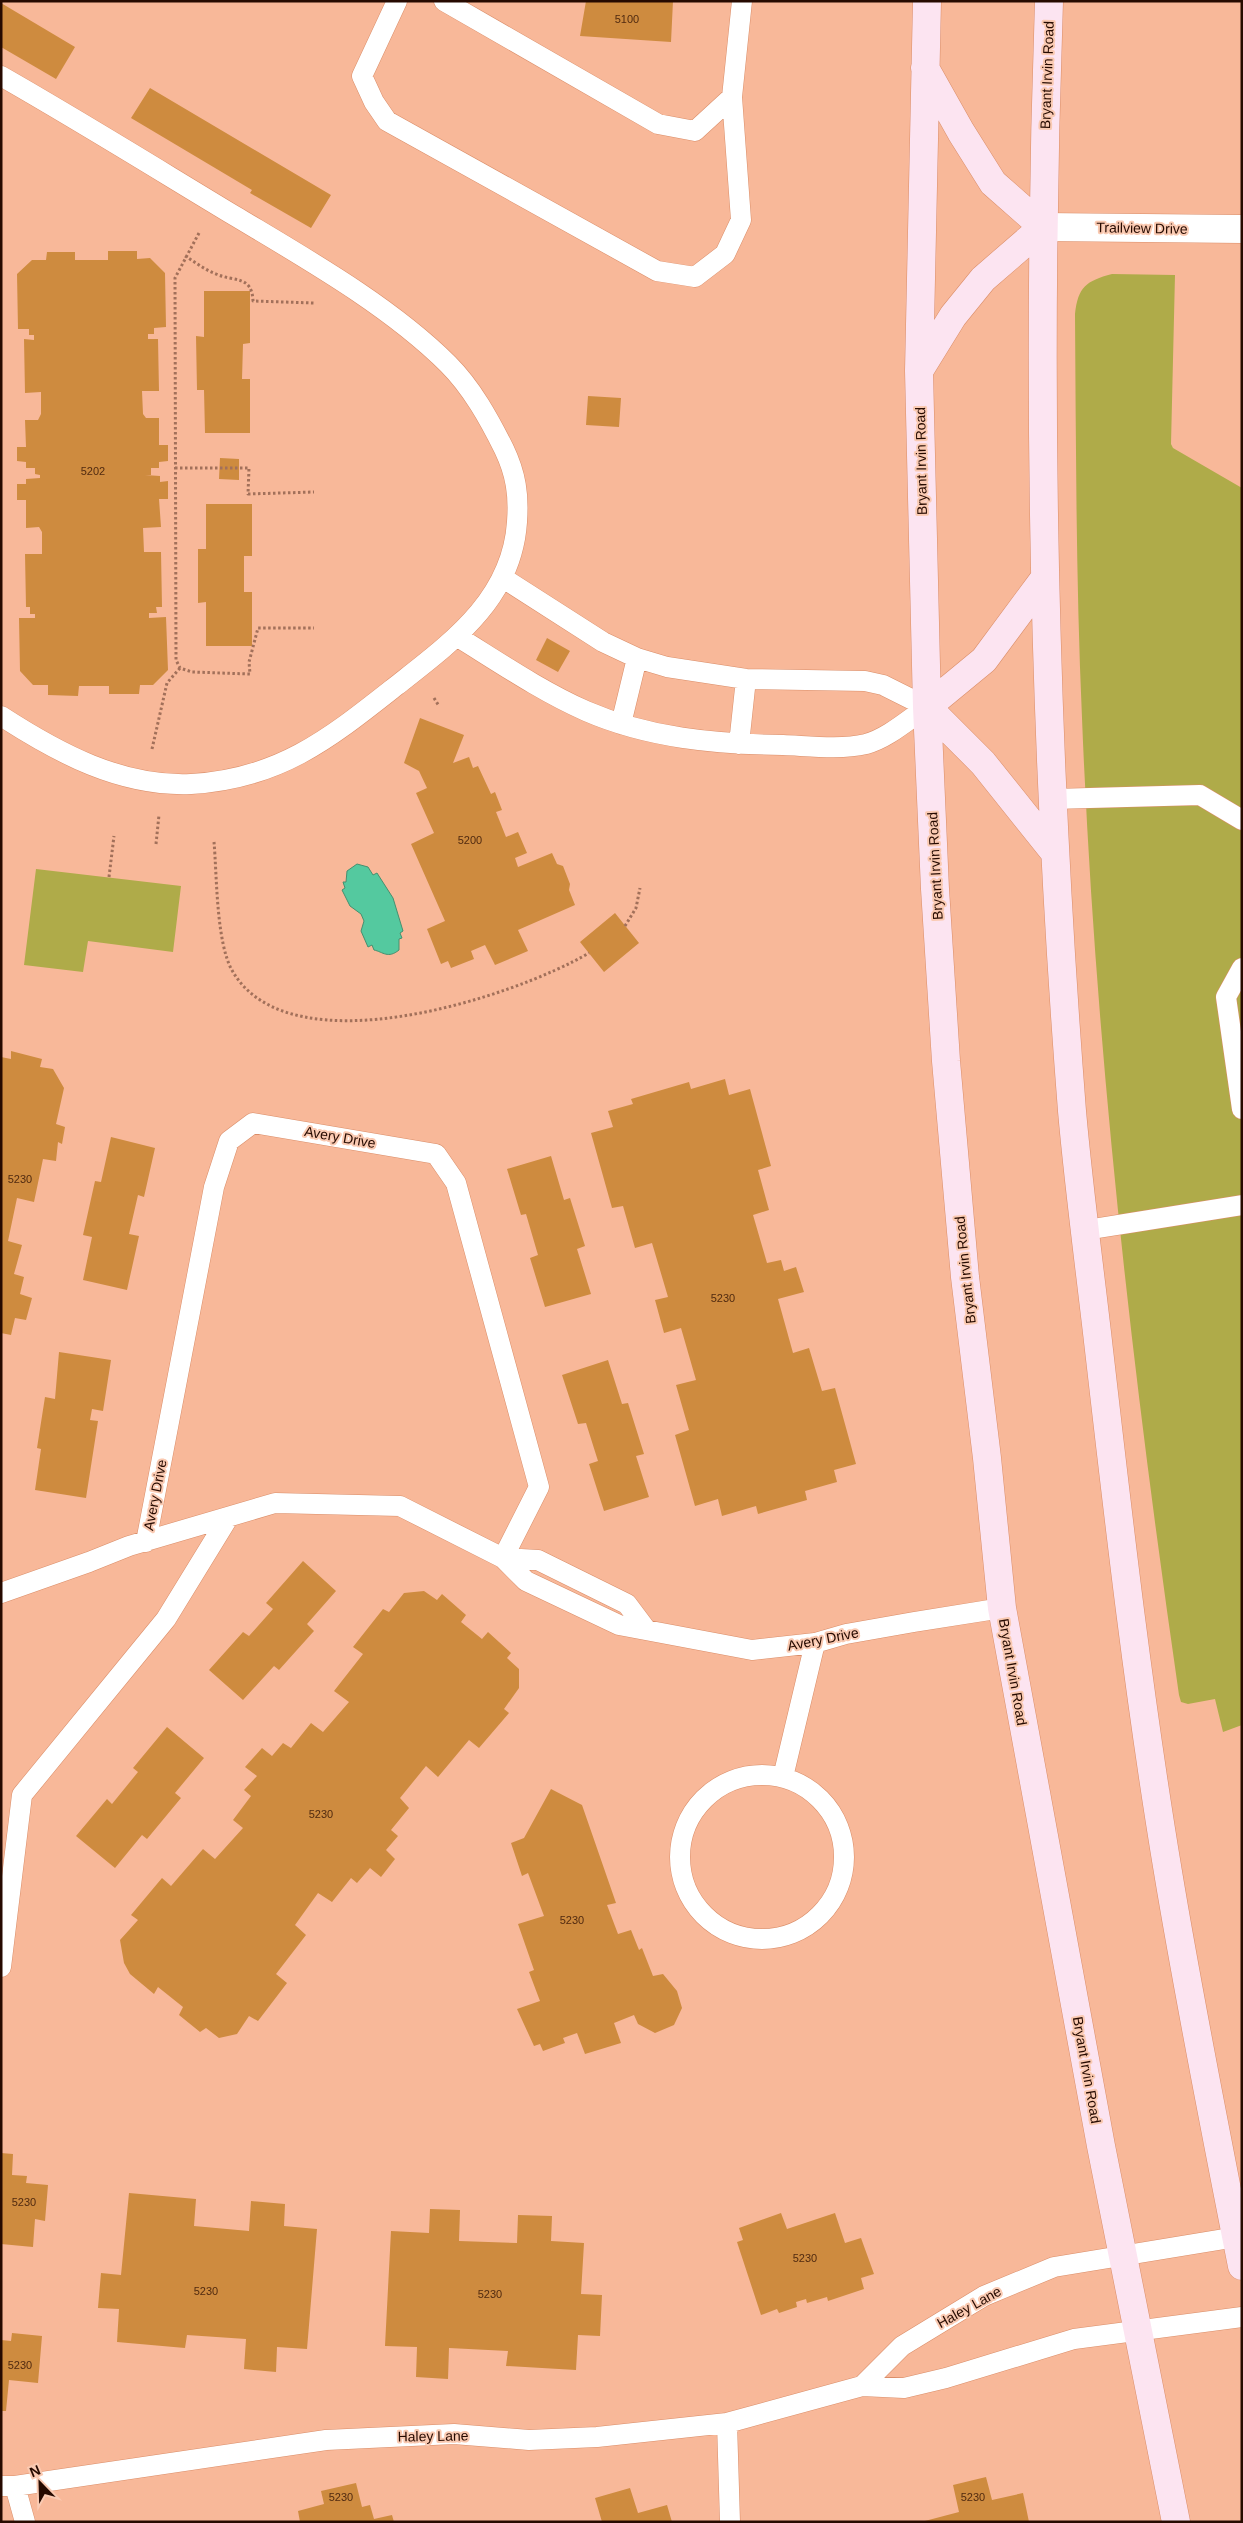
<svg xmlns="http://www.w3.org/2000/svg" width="1243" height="2523" font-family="Arial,sans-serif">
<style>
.green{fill:#afab49}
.water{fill:#54c99f;stroke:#46906f}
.building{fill:#ce8b3f}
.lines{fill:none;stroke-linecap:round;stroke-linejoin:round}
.lane-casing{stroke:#da8d68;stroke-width:21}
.street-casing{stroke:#da8d68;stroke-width:29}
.secondary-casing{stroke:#da8d68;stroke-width:29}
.path{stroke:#a2705a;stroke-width:3;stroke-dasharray:2.5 2.5;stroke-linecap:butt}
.lane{stroke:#fff;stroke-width:20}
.street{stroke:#fff;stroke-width:28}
.secondary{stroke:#fce4f1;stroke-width:28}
.labels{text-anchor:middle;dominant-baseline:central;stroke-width:4;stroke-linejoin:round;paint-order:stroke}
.number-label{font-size:11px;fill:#502a10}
.street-label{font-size:14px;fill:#260a00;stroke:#facab2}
</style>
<rect width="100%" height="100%" fill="#f8b899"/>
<path class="green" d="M1112 274 1175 275 1171 444 1173 448 1242 488V1725L1223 1732 1215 1699 1188 1704 1181 1702 1179 1695C1132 1371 1095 1046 1082 718 1076 584 1076 449 1075 314 1078 287 1086 281 1112 274Z
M36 869 181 886 173 952 88 941 83 972 24 965Z"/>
<path class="water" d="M357 864 368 867 373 875 377 873 393 898 403 931 400 933 402 938 399 939V950C388 959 383 952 374 950L372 945 368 947 361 931 364 921 361 914 350 906 342 890 345 888 343 882H346L347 871Z"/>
<path class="building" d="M586 1H673L671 42 580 36Z
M1 3 75 47 56 79 1 47Z
M150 88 331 195 311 228 250 193 252 190 131 118Z
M108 251H137V259L150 258 165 273 166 327 154 328V334H148V339H158L159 391H142L143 414 146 418H159V445H168V461L159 462V468H151V475H145L160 476V482L168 481V499H159L161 527 143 528 144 552H161L162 607H156L157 613H149V618L166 617 168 670 153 685H140L139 694H109V686H79L78 696 48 695V685H33L20 671 19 618H35V614H30V607H26L25 554H42V532L39 527 26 528V500H17V484H26V479L40 478V475L35 474V468H26V462L17 461V447H26L25 420H38L41 414V392L25 393 24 339 34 340V335H29V329H18L17 274 32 260H46L47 252H75V260H108Z
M204 291H250V343L243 344 242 379H250V433H205L204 390H197L196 336 204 337Z
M588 396 621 398 619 427 586 425Z
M220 458 239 459V480L219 479Z
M206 504H252V556H244V592H252V646H206V602L198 603V549H206Z
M547 638 570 651 558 672 536 660Z
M420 718 464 735 453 763 469 757 473 768 478 766 491 794 495 792 502 810 496 812 506 837 518 832 527 853 515 858 518 867 552 853 557 864 563 866 570 884 569 890 575 905 518 930 528 951 495 965 485 945 471 951 474 959 451 968 448 961 441 964 427 929 445 921 411 844 434 833 416 793 427 788 419 771 404 763Z
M615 913 639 943 604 972 580 942Z
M11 1051 42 1059 40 1067 53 1069 64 1088 56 1124 65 1127 62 1144 58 1142 56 1161 43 1159 34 1202 17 1198 8 1241 22 1245 14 1274 24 1277 20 1294 32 1298 26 1320 15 1318 11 1335 1 1333V1057L11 1059Z
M725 1079 729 1095 750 1089 771 1166 758 1170 769 1210 753 1215 767 1263 781 1260 784 1271 796 1267 804 1292 778 1299 793 1353 809 1348 822 1391 835 1388 856 1464 834 1470 837 1482 805 1491 807 1500 758 1514 756 1506 722 1516 718 1499 695 1506 675 1435 689 1430 676 1385 696 1380 681 1328 664 1333 655 1300 668 1297 652 1243 635 1248 623 1206 612 1208 591 1133 613 1127 608 1111 633 1104 631 1099 689 1082 691 1089Z
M111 1137 155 1148 144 1197 138 1195 129 1234 139 1236 127 1290 83 1280 92 1237 83 1235 95 1181 101 1182Z
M551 1156 564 1200 570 1198 585 1246 577 1249 591 1294 545 1307 530 1258 538 1255 526 1214 521 1215 507 1169Z
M59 1352 111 1360 103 1411 92 1409 90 1420 98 1421 86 1498 35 1490 41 1449 37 1448 45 1397 55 1399Z
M608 1360 622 1404 628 1403 644 1454 636 1456 649 1497 604 1511 589 1464 598 1461 586 1423 578 1424 562 1375Z
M303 1561 336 1591 307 1624 314 1631 279 1670 274 1666 243 1700 209 1670 243 1632 249 1636 273 1609 266 1603Z
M424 1591 437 1600 442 1594 466 1615 461 1622 482 1639 488 1632 511 1653 507 1658 519 1669V1688L504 1709 509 1713 479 1748 469 1740 438 1777 426 1766 400 1798 409 1808 391 1830 398 1836 386 1850 395 1859 381 1877 370 1868 357 1883 351 1878 332 1902 318 1893 295 1925 306 1935 276 1974 287 1983 258 2021 249 2016 237 2034 219 2038 206 2028 200 2032 179 2015 183 2007 158 1987 154 1994 130 1974 124 1963 120 1940 138 1920 131 1915 162 1878 171 1886 203 1849 215 1859 243 1828 233 1820 251 1796 244 1790 257 1776 245 1767 262 1748 272 1756 283 1743 291 1748 311 1723 323 1732 349 1702 334 1691 363 1654 353 1647 383 1609 389 1612 404 1593Z
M167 1727 204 1758 175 1793 181 1798 147 1839 142 1835 115 1868 76 1836 107 1799 112 1804 138 1772 133 1768Z
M551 1789 582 1805 616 1903 607 1905 618 1934 631 1930 639 1950 642 1948 653 1976 663 1974 677 1991 682 2008 674 2025 655 2033 638 2024 634 2015 614 2023 621 2043 585 2054 577 2033 563 2038 565 2043 543 2051 540 2044 534 2046 517 2009 540 2001 529 1972 534 1970 518 1924 544 1916 528 1873 522 1876 511 1843 524 1838Z
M1 2153 13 2154 12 2175 27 2176 26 2183 48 2185 45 2221 35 2219 33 2247 1 2244Z
M129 2193 196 2199 194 2226 249 2231 251 2201 285 2204 284 2226 317 2229 307 2349 277 2347 276 2372 244 2369 246 2339 187 2335 185 2348 117 2342 119 2309 98 2308 101 2273 121 2275Z
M430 2209 460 2210 459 2241 517 2243 518 2215 552 2216 551 2241 584 2243 581 2294 602 2295 600 2336 578 2335 576 2370 506 2366 508 2351 449 2348 448 2379 416 2377 417 2347 385 2346 391 2231 429 2233Z
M781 2213 787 2229 835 2213 845 2243 861 2238 874 2274 861 2278 864 2289 828 2301 827 2297 807 2303 806 2299 796 2302 797 2307 779 2313 777 2309 761 2315 737 2242 743 2240 739 2228Z
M12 2333 42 2336 38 2383 9 2380 6 2411H1V2340L11 2341Z
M986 2477 992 2500 1023 2493 1029 2522H921L959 2512 953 2485Z
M356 2483 362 2507 370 2505 374 2519 392 2515 394 2522H300L298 2511 324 2504 321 2491Z
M630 2488 638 2513 667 2505 672 2522H602L595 2498Z"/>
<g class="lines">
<g class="lane-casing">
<path id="lane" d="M397 1 362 76 374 102 387 121 657 271 695 277 725 254 741 220 732 97
M444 1 658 124 695 131 732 97 742 1
M1 76C80 121 157 169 235 216 305 258 390 306 448 364 472 388 489 419 504 449 516 474 519 495 517 522 512 599 452 642 396 686 330 738 280 779 191 784 121 787 58 753 1 716
M503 578 603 642 637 658 667 667 746 679 865 681 883 685 927 707
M458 637C500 663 541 691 586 711 648 738 715 744 783 745 809 746 840 750 866 744 888 738 909 719 927 707
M621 724 637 658
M739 744 746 679
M1053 799 1200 795 1242 820
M1242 968 1226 997 1242 1109
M1086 1230 1242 1205
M146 1542 214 1187 229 1141 253 1123 436 1154 456 1183 539 1487 503 1558
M503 1558 538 1560 627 1604 645 1628
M1 1593 89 1562 129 1546 275 1503 400 1506 503 1558 526 1581 619 1625 752 1650 815 1643 846 1634 914 1622 1002 1608
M680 1857a82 82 0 1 1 164 0a82 82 0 1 1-164 0Z
M783 1777 815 1643
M1 1967 22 1795 166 1619 228 1518
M862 2386 902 2346 984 2296 1054 2267 1242 2236
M727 2423 730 2522
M1 2486H15L326 2440 454 2434 529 2440 597 2437 727 2423 862 2386 904 2388 946 2378 1074 2339 1242 2317
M15 2486 25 2522"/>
</g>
<g class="street-casing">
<path id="street" d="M1043 227 1242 229"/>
</g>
<g class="secondary-casing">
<path id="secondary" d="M927 1 919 371 927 707 935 889 946 1061 965 1277 987 1458 1002 1608 1101 2146 1176 2522
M1049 1C1036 371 1043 742 1072 1111 1079 1191 1090 1270 1099 1350 1119 1524 1139 1699 1168 1872 1190 2004 1216 2135 1242 2266
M919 371 953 316 983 279 1043 227 993 183 961 132 925 68
M927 707 983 763 1055 853
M927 707 984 660 1044 579"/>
</g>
<path class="path" d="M199 233 175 278 176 660 180 668 192 672 250 674 249 662 258 628H314
M185 256C195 262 205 270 216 274 234 282 252 275 253 301L314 303
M175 468H249L248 494 314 492
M434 698 439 706
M152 749 167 683 180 668
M214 842C217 876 216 944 233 972 291 1070 514 997 589 953
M156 844 159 815
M109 877 114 836
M625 926 636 908 640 888"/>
<use href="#lane" class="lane"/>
<use href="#street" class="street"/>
<use href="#secondary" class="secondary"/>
</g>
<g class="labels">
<g class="number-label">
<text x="627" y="19">5100</text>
<text x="93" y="471">5202</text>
<text x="470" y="840">5200</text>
<text x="20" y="1179">5230</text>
<text x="723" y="1298">5230</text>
<text x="321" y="1814">5230</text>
<text x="572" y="1920">5230</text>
<text x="24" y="2202">5230</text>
<text x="805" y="2258">5230</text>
<text x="206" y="2291">5230</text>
<text x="490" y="2294">5230</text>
<text x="20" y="2365">5230</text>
<text x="341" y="2497">5230</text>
<text x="973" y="2497">5230</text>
</g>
<g class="street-label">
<text transform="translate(1047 75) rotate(-88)">Bryant Irvin Road</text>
<text transform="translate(1142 228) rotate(1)">Trailview Drive</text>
<text transform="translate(921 461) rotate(-91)">Bryant Irvin Road</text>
<text transform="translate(935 866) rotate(-93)">Bryant Irvin Road</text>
<text transform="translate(340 1137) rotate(10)">Avery Drive</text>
<text transform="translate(965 1270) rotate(-96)">Bryant Irvin Road</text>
<text transform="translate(155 1495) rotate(-79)">Avery Drive</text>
<text transform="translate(823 1639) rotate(-11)">Avery Drive</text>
<text transform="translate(1013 1672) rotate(80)">Bryant Irvin Road</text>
<text transform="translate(1087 2070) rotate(80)">Bryant Irvin Road</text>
<text transform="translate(969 2307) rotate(-29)">Haley Lane</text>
<text transform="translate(433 2436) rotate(-1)">Haley Lane</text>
</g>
</g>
<rect width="1243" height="2523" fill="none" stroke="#260a00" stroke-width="5"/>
<g transform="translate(40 2483) rotate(337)" stroke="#facab2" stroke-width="4" paint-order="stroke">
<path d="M0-4L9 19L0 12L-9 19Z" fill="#260a00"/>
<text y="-8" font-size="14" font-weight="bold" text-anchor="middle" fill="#260a00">N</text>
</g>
</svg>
